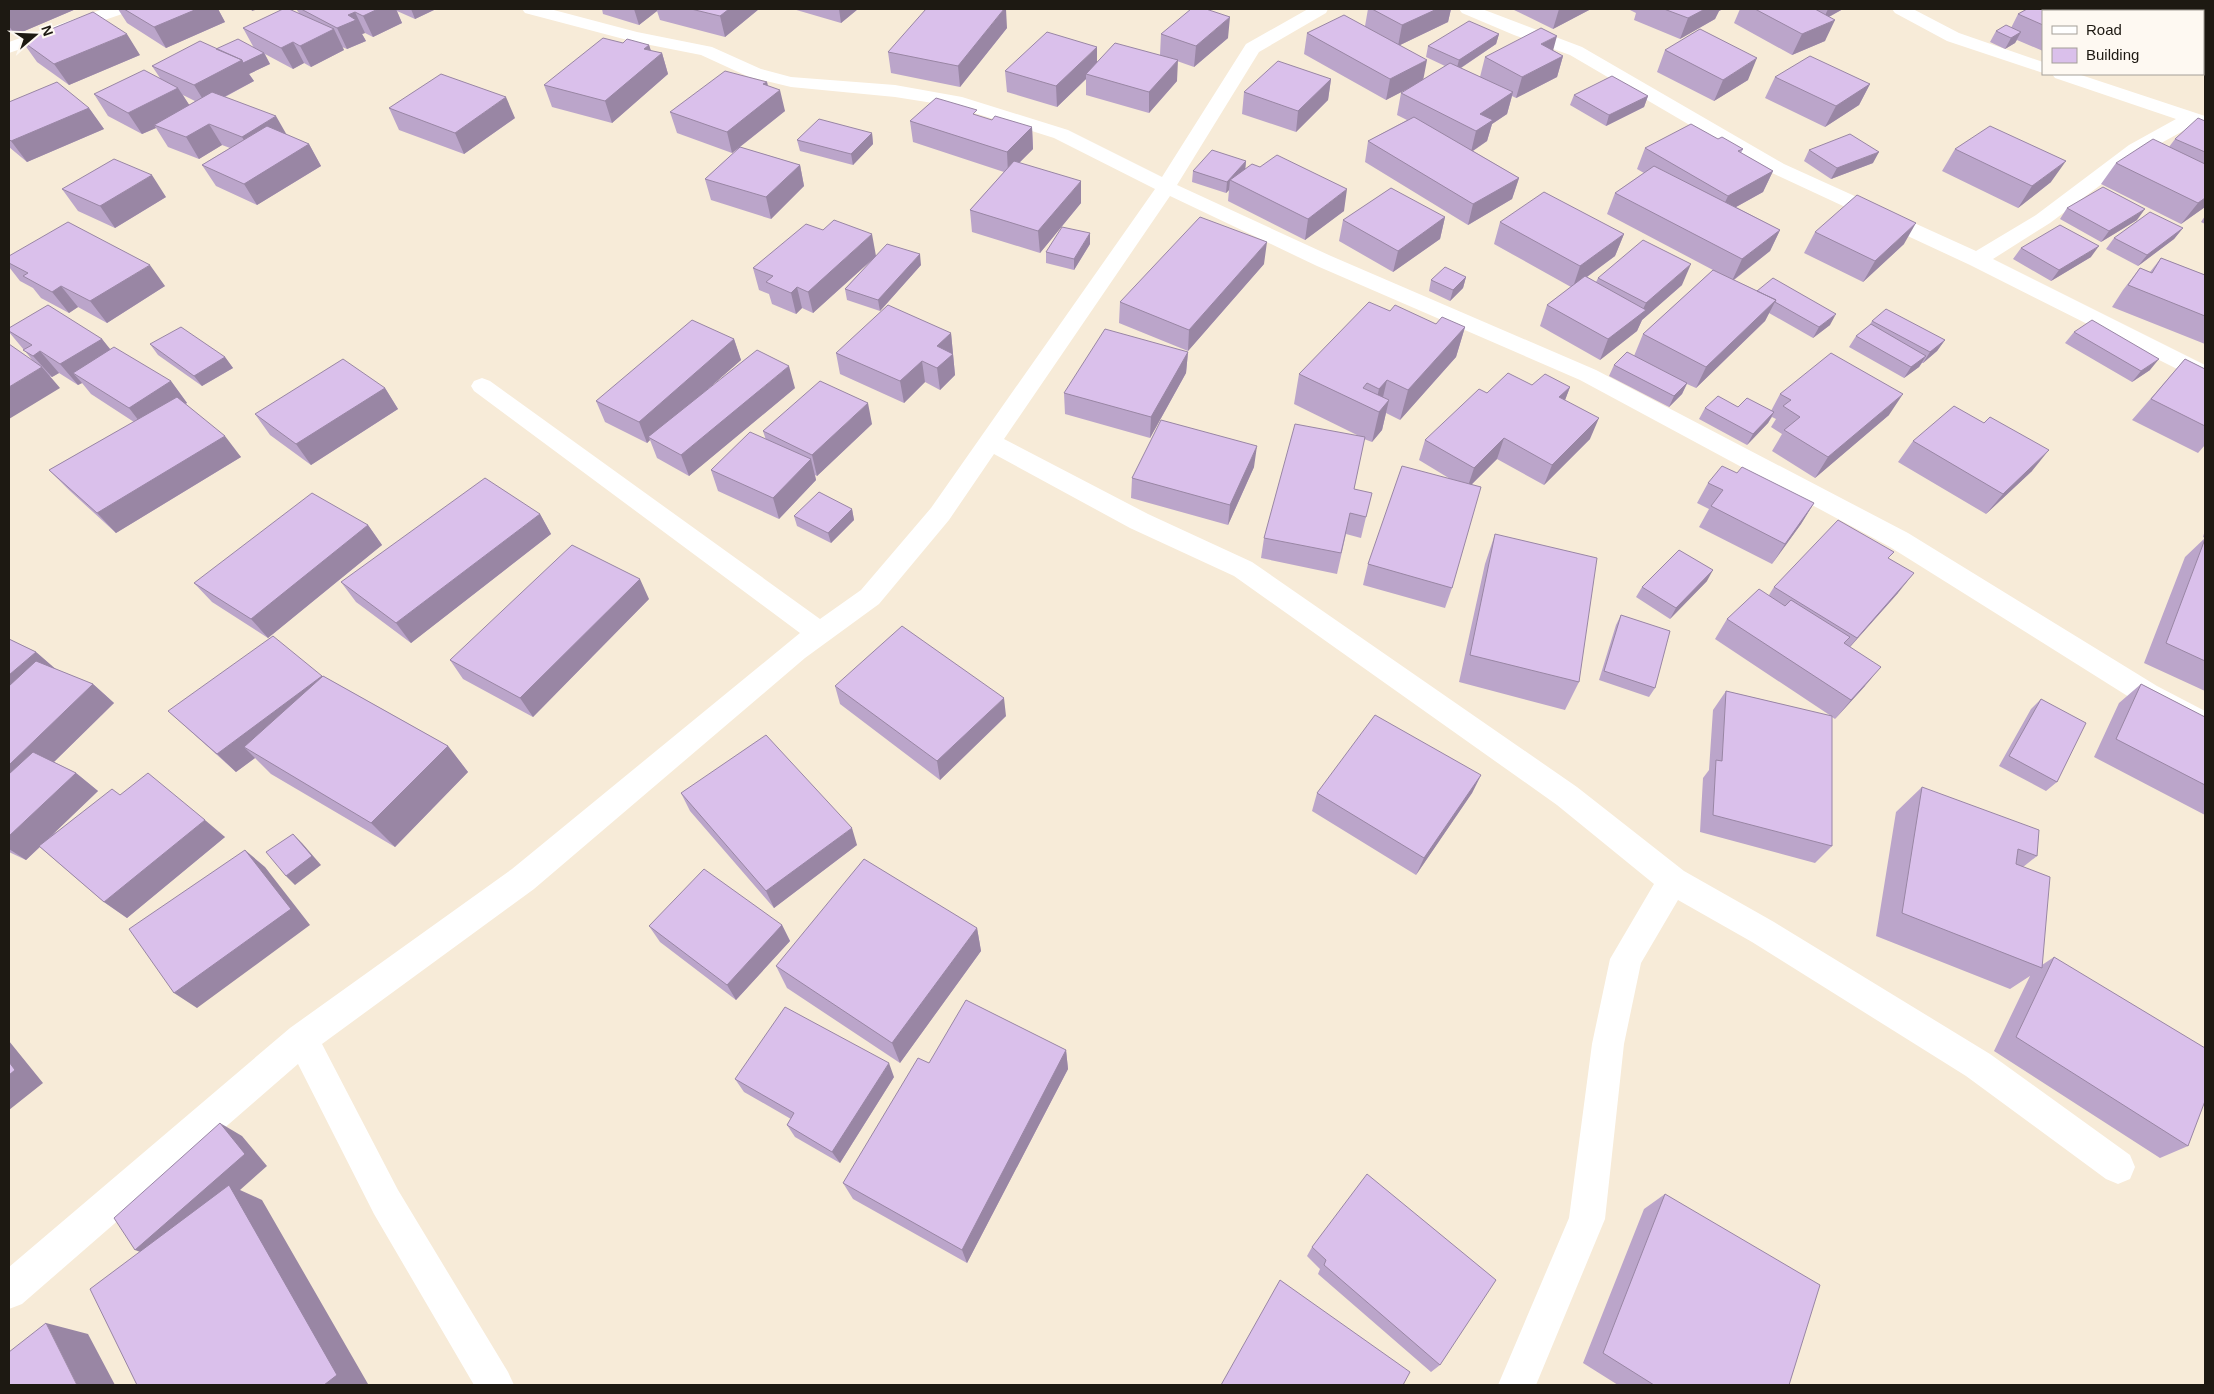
<svg xmlns="http://www.w3.org/2000/svg" width="2214" height="1394" font-family="Arial,sans-serif">
<style>
.lines{fill:none;stroke-linecap:round;stroke-linejoin:round}
.minor{fill:#fff;fill-rule:evenodd}
.wall{fill:#bba5ca;fill-rule:evenodd}
.shaded-wall{fill:#9986a4}
.building{fill:#dac0eb;stroke:#9986a4}
</style>
<rect width="100%" height="100%" fill="#f7ebd8"/>
<g class="lines">
<path class="minor" d="M103 9H128L125 13 9 53V42Z
M522 9H550L637 32 712 47 761 69 791 77 895 85 962 97 1068 130 1162 177 1246 44 1308 9H1328L1326 13 1259 52 1177 185 1331 256 1596 370 1908 533 2157 686 2205 711V736L2137 702 1890 547 1580 380 1317 266 1170 196 1004 439 1148 514 1252 562 1577 787 1684 871 1774 922 1990 1054 2130 1155 2135 1167 2130 1179 2118 1184 2106 1179 1966 1076 1752 942 1678 900 1641 963 1624 1044 1605 1219 1536 1385H1498L1569 1218 1592 1044 1610 959 1654 884 1557 805 1234 576 1130 528 994 454 949 520 879 604 805 658 534 889 322 1044 398 1190 508 1372 514 1385H474L374 1214 298 1064 22 1304 9 1309V1267L290 1028 512 869 800 633 474 391 471 386 474 381 482 378 490 381 820 619 861 590 931 508 1155 189 1054 138 952 106 895 97 791 87 749 77 701 55 635 42 525 13Z
M1459 9H1482L1582 47 1784 164 1976 251 2036 215 2129 145 2176 119 2055 78 2052 74H2078L2205 116V127L2194 125 2143 153 2050 223 1993 259 2205 365V382L2197 379 1970 265 1770 172 1570 55 1514 35 1462 13Z
M1892 9H1913L1959 33 2043 62V73L1947 41 1895 13Z"/>
</g>
<path class="wall" d="M9 9H76L15 35 9 31Z
M118 9H218L225 22 166 48 127 23Z
M296 9H433L434 10 415 19 397 11 402 23 373 37 365 33 362 34 366 41 347 49 342 47 344 50 311 67 304 63 293 69 265 54 270 64 249 74 254 81 225 97 287 135 309 144 321 166 257 205 216 186 202 165 230 148 222 145 199 159 168 147 156 128 142 134 108 116 94 94 160 78 152 66 216 49 254 48 243 28 299 13ZM183 95 195 101 189 105Z
M602 9H759L725 37 660 20 657 11 639 25 603 14Z
M793 9H858L841 23Z
M1368 9H1451L1448 22 1400 45 1423 80 1445 66 1426 57 1428 46 1499 34 1496 44 1461 68 1480 77 1485 57 1553 50 1563 56 1557 77 1516 98 1512 96 1507 114 1492 124 1487 141 1473 151 1519 178 1512 199 1468 225 1365 162 1368 141 1407 120 1397 115 1401 93 1412 86 1386 100 1304 54 1307 33 1365 26Z
M1512 9H1591L1553 29Z
M1631 9H1723L1719 11 1715 19 1680 39 1634 20 1636 13 1630 10Z
M1740 9H1843L1829 17 1825 41 1792 55 1734 23Z
M2027 9H2142L2140 11H2043V51L2017 40 2015 43 2005 49 1990 42 1996 31 2011 28 2018 14Z
M1007 28 960 87 891 73 888 52Z
M1161 34 1228 38 1194 67 1177 61V81L1149 113 1086 95V79L1057 107 1007 92 1005 71 1097 62 1160 55Z
M22 41 140 55 69 85 37 62Z
M623 43 649 45 651 51 662 53 668 74 612 123 552 107 544 85Z
M1665 50 1748 80 1714 101 1657 72Z
M1775 77 1870 84 1859 105 1825 127 1765 98Z
M1331 79 1328 100 1296 132 1242 114 1244 92Z
M767 82 768 86 785 111 740 147 800 165 804 186 771 219 711 200 705 179 739 148 732 153 677 133 670 112Z
M1574 95 1648 96 1644 107 1606 126 1570 105Z
M9 102 89 108 104 129 27 162 9 147Z
M389 108 515 118 464 154 399 130Z
M992 120 1032 127 1033 149 1019 163 1081 203 1040 253 972 232 970 210 1004 172 913 142 910 121Z
M2205 121V207L2181 224 2101 184 2116 163 2169 147 2175 139Z
M872 133 873 144 853 165 800 151 797 140Z
M1718 139 1743 149 1741 153 1773 171 1763 192 1736 207 1780 230 1770 251 1734 280 1830 325 1813 338 1769 313 1765 321 1696 388 1687 384 1682 394 1669 407 1609 376 1614 365 1634 356 1643 334 1713 270 1607 214 1615 193 1644 173 1637 169 1645 148Z
M1955 149 2051 182 2018 208 1942 171Z
M1809 150 1873 163 1831 179 1804 161Z
M1246 161 1245 169 1344 211 1305 240 1228 201 1229 190 1226 193 1192 182 1193 171Z
M62 189 166 197 115 228 78 211Z
M2067 208 2137 220 2101 242 2060 219Z
M2205 216V224L2201 222Z
M1445 217 1440 239 1393 272 1339 241 1343 220Z
M1500 222 1624 234 1615 256 1587 277 1596 282 1598 278 1682 285 1642 320 1637 331 1600 360 1540 326 1547 305 1571 287 1494 244Z
M2183 228 2174 239 2138 266 2106 249 2114 238Z
M1815 232 1904 244 1863 282 1804 253Z
M1090 244 1074 270 1046 263V252Z
M2021 248 2091 257 2051 281 2013 259Z
M9 256 165 286 107 323 78 307 69 313 41 298 33 288 20 281 9 267Z
M876 256 921 265 880 311 847 300 845 289 874 258 813 313 802 308 796 314 772 304 769 294 759 290 753 268Z
M2161 258 2205 275V344L2112 307 2123 290 2140 268 2150 272Z
M1264 264 1188 351 1119 323 1120 302Z
M1466 277 1463 288 1450 301 1429 291 1431 280Z
M1390 311 1436 324 1465 327 1456 357 1400 420 1386 413 1382 430 1372 442 1364 439 1354 489 1366 517 1361 538 1346 534 1337 574 1261 558 1264 538 1359 436 1294 404 1299 374Z
M1872 321 1945 340 1937 351 1923 363H1922L1919 367 1904 378 1849 347 1856 336 1869 326Z
M9 328 102 339 110 350 171 381 187 403 185 404 241 457 116 533 69 490 49 470 134 422 91 394 82 383 78 385 59 373 52 377 49 376 60 388 34 362 9 332Z
M2074 332 2150 370 2132 382 2065 343Z
M951 333 955 375 940 390 925 382 904 403 840 374 836 353Z
M734 339 741 360 701 395 795 388 689 476 657 458 650 440 647 443 605 422 596 401Z
M150 344 225 357 233 368 202 386 158 355Z
M1188 352 1186 373 1150 438 1065 414 1064 393Z
M2185 359 2205 369V445L2198 453 2132 420Z
M1532 385 1570 387 1565 400 1590 439 1544 485 1497 459 1471 485 1452 588 1445 608 1363 585 1368 564 1452 480 1419 460 1425 440 1487 393Z
M385 388 398 409 311 465 270 435 255 414Z
M1780 394 1889 415 1815 478 1772 451 1782 434 1771 427 1776 419 1772 417 1768 423 1747 445 1699 419 1705 408 1738 407 1771 411Z
M872 424 817 476 815 475 816 480 779 519 718 491 711 470 766 440 763 431Z
M1913 441 2032 471 1986 514 1898 462Z
M1254 467 1228 525 1131 498 1132 478Z
M1737 473 1814 503 1801 524 1772 564 1699 527 1709 509 1697 503 1708 483Z
M852 509 854 520 831 543 797 526 794 516Z
M540 514 551 534 411 643 356 602 341 582Z
M368 525 382 545 268 638 212 602 194 583Z
M2205 530V691L2144 663 2185 557 2205 538 2203 537Z
M1495 534 1579 682 1565 710 1459 682 1485 564Z
M1889 559 1898 593 1850 647 1865 686 1835 719 1832 717V846L1815 863 1700 832 1703 778 1709 770 1713 710 1726 691 1831 716 1715 639 1727 619 1769 595 1774 587Z
M1707 581 1670 619 1636 597 1642 587Z
M649 599 533 717 463 679 450 660Z
M1621 615 1655 688 1649 697 1599 680 1616 625Z
M9 639 36 652 55 669 93 684 114 703 54 762 76 773 98 791 53 834 120 795 225 837 127 918 104 902 40 847 26 860 9 852Z
M323 676 448 746 468 772 395 847 271 774 255 758 236 772 168 711Z
M2141 684 2205 717V815L2094 757 2119 703Z
M835 686 1006 716 940 780 840 704Z
M2041 699 2057 782 2046 791 1999 766 2031 709Z
M1481 775 1472 793 1416 875 1312 811 1317 793Z
M1922 787 2037 856 2023 867 2042 965 2054 957 2188 1146 2160 1158 1994 1051 2030 976 2010 989 1876 936 1896 812Z
M681 793 857 845 774 908 690 811Z
M782 925 790 941 736 1000 660 942 649 926Z
M977 928 981 951 900 1063 787 988 776 966Z
M1066 1050 1068 1069 967 1263 853 1199 843 1183 929 1063Z
M894 1077 840 1163 795 1137 787 1125 791 1119 744 1092 735 1079Z
M1665 1194 1789 1385H1618L1583 1363 1644 1209Z
M1312 1247 1440 1365 1431 1372 1318 1274 1320 1269 1307 1256Z"/>
<path class="shaded-wall" d="M12 9H76L15 35 9 26V10Z
M197 9H218L225 22 166 48 154 27Z
M251 9H258L252 11Z
M378 9H396L402 23 373 37 363 16Z
M411 9H433L434 10 415 19Z
M634 9H657V11L639 25Z
M729 9H759L725 37 720 16Z
M839 9H858L841 23Z
M1004 9H1006L1007 28 960 87 958 66Z
M1437 9H1451L1448 22 1398 46 1402 25Z
M1559 9H1591L1553 29Z
M1705 9H1723L1719 11 1715 19 1680 39 1688 18Z
M1828 9H1843L1823 20Z
M2137 9H2142L2140 11H2133Z
M355 12 365 33 362 34 366 41 347 49 337 28 348 15Z
M1230 17 1228 38 1194 67 1196 46Z
M1835 20 1825 41 1792 55 1802 34Z
M334 29 344 50 311 67 300 46Z
M2021 32 2015 43 2005 49 2011 38Z
M127 34 140 55 69 85 54 64Z
M1499 34 1496 44 1456 71 1459 60Z
M1557 36 1551 58 1541 44Z
M293 42 304 63 293 69 281 48Z
M649 45 654 60 662 53 668 74 612 123 605 101 644 49Z
M1097 47V68L1086 74V79L1057 107 1056 86Z
M264 53 270 64 249 74 254 81 207 106 194 85 242 60Z
M1563 56 1557 77 1516 98 1522 77Z
M1757 58 1748 80 1714 101 1723 80Z
M1178 60 1177 81 1149 113V92Z
M1427 60 1423 81 1386 100 1390 79Z
M1331 79 1328 100 1296 132 1298 111Z
M767 82 770 97 780 90 785 111 732 153 727 132 763 84Z
M1870 84 1859 105 1825 127 1836 106Z
M178 88 192 109 154 125 156 128 142 134 128 113Z
M1513 92 1507 114 1492 124 1487 141 1471 152 1480 114Z
M1648 96 1644 107 1606 126 1609 115Z
M506 97 515 118 464 154 455 133Z
M89 108 104 129 27 162 11 141Z
M276 116 288 137 255 158 242 137Z
M209 124 222 145 199 159 186 137Z
M1032 127 1033 149 1008 174 1007 152Z
M872 133 873 144 853 165 851 154Z
M309 144 321 166 257 205 244 184Z
M1879 152 1873 163 1831 179 1837 168Z
M1246 161 1245 172 1230 180 1229 190 1226 193 1227 182Z
M2066 161 2051 182 2018 208 2032 186Z
M800 165 804 186 771 219 766 197Z
M1773 171 1763 192 1718 217 1728 196Z
M152 175 166 197 115 228 100 206Z
M1519 178 1512 199 1468 225 1473 204Z
M1081 181V203L1040 253 1038 231Z
M1347 189 1344 211 1305 240 1308 219Z
M2205 198V207L2181 224 2198 203Z
M2145 209 2137 220 2101 242 2109 231Z
M1445 217 1440 239 1393 272 1398 251Z
M1916 223 1904 244 1863 282 1875 261Z
M2183 228 2174 239 2138 266 2147 255Z
M1780 230 1770 251 1732 281 1742 259Z
M1090 233V244L1074 270V259Z
M872 234 876 256 813 313 808 292Z
M1624 234 1615 256 1573 287 1580 266Z
M1267 242 1264 264 1188 351 1189 330Z
M2099 246 2091 257 2051 281 2059 270Z
M920 254 921 265 880 311 878 300Z
M1691 264 1682 285 1642 320 1637 331 1600 360 1608 339 1641 313 1646 303Z
M150 265 165 286 107 323 90 301Z
M1466 277 1463 288 1450 301 1453 290Z
M61 286 78 307 69 313 52 292Z
M797 287 802 308 796 314 791 293Z
M1776 300 1765 321 1696 388 1706 367Z
M1836 314 1830 325 1813 338 1819 327Z
M1465 327 1456 357 1400 420 1408 390Z
M951 333 955 375 940 390 937 368V346Z
M102 339 119 360 73 373 82 383 78 385 60 364Z
M734 339 741 360 651 439 648 437 650 440 647 443 639 422Z
M1945 340 1937 351 1923 363 1930 352Z
M40 351 59 373 52 377 33 356Z
M1188 352 1186 373 1150 438 1151 417Z
M1926 356 1919 367 1904 378 1911 367Z
M225 357 233 368 202 386 194 376Z
M2159 359 2150 370 2132 382 2141 371Z
M922 361 925 382 904 403 900 381Z
M789 366 795 388 689 476 681 455Z
M42 367 60 388 9 419V387Z
M1387 380 1380 410 1389 400 1382 430 1372 442 1379 412 1374 410 1379 389Z
M171 381 187 403 146 430 129 408Z
M1687 383 1682 394 1669 407 1674 396Z
M1570 387 1562 408 1559 397Z
M385 388 398 409 311 465 296 444Z
M1903 394 1889 415 1815 478 1828 457Z
M868 403 872 424 817 476 812 455Z
M1774 412 1768 423 1747 445 1753 434Z
M1599 418 1590 439 1544 485 1552 465Z
M225 436 241 457 116 533 97 513Z
M1504 438 1497 459 1467 489 1474 468Z
M1257 446 1254 467 1228 525 1230 505Z
M2049 450 2032 471 1986 514 2003 494Z
M811 459 816 480 779 519 773 498Z
M1814 503 1801 524 1772 564 1785 544Z
M852 509 854 520 831 543 828 533Z
M540 514 551 534 411 643 396 623Z
M368 525 382 545 268 638 251 619Z
M1713 570 1707 581 1670 619 1676 608Z
M1914 573 1898 593 1841 657 1857 638Z
M640 579 649 599 533 717 520 698Z
M36 652 58 671 9 714V675Z
M1881 667 1865 686 1835 719 1851 700Z
M322 676 339 695 244 747 255 758 236 772 217 754Z
M93 684 114 703 9 806V765Z
M1004 698 1006 716 940 780 937 761Z
M448 746 468 772 395 847 371 823Z
M76 773 98 791 26 860 9 849V836Z
M1481 775 1472 793 1416 875 1424 858Z
M205 820 225 837 127 918 104 902Z
M852 828 857 845 774 908 766 891Z
M293 834 302 843 321 865 295 885 286 876Z
M245 850 265 867 310 925 197 1008 174 993Z
M782 925 790 941 736 1000 727 985Z
M977 928 981 951 900 1063 892 1043Z
M9 1041 43 1083 9 1110Z
M1066 1050 1068 1069 967 1263 962 1250Z
M889 1063 894 1077 840 1163 832 1152Z
M220 1123 242 1136 267 1166 240 1190 262 1200 368 1384 366 1385H324L161 1260 135 1250Z
M46 1323 88 1334 115 1385H77Z"/>
<path class="building" d="M124 9H197L154 27Z
M283 9H289L334 29 300 46 293 42 281 48 243 28Z
M301 9H378L363 16 355 12 348 15 356 20 337 28Z
M691 9H729L720 16Z
M926 9H1004L958 66 888 52Z
M1191 9H1206L1230 17 1196 46 1161 34Z
M1372 9H1437L1402 25Z
M1664 9H1705L1688 18Z
M1755 9H1815L1835 20 1802 34Z
M2027 9H2095L2102 11H2043V25L2018 14Z
M2101 9H2137L2133 11H2107Z
M93 12 127 34 54 64 22 41Z
M1344 15 1427 60 1390 79 1307 33Z
M1469 21 1499 34 1459 60 1428 46Z
M2006 25 2021 32 2011 38 1996 31Z
M1541 28 1557 36 1541 44 1563 56 1522 77 1485 57Z
M1700 29 1757 58 1723 80 1665 50Z
M1047 32 1097 47 1056 86 1005 71Z
M603 38 623 43 627 39 649 45 644 49 662 53 605 101 544 85Z
M238 39 264 53 243 63 242 60 216 49Z
M200 41 242 60 194 85 152 66Z
M1115 43 1178 60 1149 92 1086 74Z
M1810 56 1870 84 1836 106 1775 77Z
M1278 61 1331 79 1298 111 1244 92Z
M1450 63 1513 92 1480 114 1493 120 1476 131 1401 93Z
M144 70 178 88 128 113 94 94Z
M725 71 767 82 763 84 780 90 727 132 670 112Z
M441 74 506 97 455 133 389 108Z
M1612 76 1648 96 1609 115 1574 95Z
M57 82 89 108 11 141 9 139V102Z
M212 92 276 116 242 137 209 124 186 137 154 125Z
M936 98 977 110 973 114 992 120 995 116 1032 127 1007 152 910 121Z
M1414 117 1519 178 1473 204 1368 141Z
M2198 118 2205 121V152L2175 139Z
M819 119 872 133 851 154 797 140Z
M1691 124 1718 139 1722 137 1743 149 1738 151 1773 171 1728 196 1645 148Z
M267 126 309 144 244 184 202 165Z
M1990 126 2066 161 2032 186 1955 149Z
M1850 134 1879 152 1837 168 1809 150Z
M2153 139 2205 164V198L2198 203 2116 163Z
M740 147 800 165 766 197 705 179Z
M1212 150 1246 161 1227 182 1193 171Z
M1277 155 1347 189 1308 219 1230 180 1252 164 1260 167Z
M114 159 152 175 100 206 62 189Z
M1014 161 1081 181 1038 231 970 210Z
M1654 166 1780 230 1742 259 1615 193Z
M2103 187 2145 209 2109 231 2067 208Z
M1391 188 1445 217 1398 251 1343 220Z
M1544 192 1624 234 1580 266 1500 222Z
M1857 195 1916 223 1875 261 1815 232Z
M2150 212 2183 228 2147 255 2114 238Z
M1200 217 1267 242 1189 330 1120 302Z
M834 220 872 234 808 292 797 287 791 293 766 282 773 276 753 268 806 224 823 230Z
M68 222 150 265 90 301 61 286 52 292 23 276 28 273 9 263V256Z
M2060 225 2099 246 2059 270 2021 248Z
M1062 227 1090 233 1074 259 1046 252Z
M1643 240 1691 264 1646 303 1598 278Z
M887 244 920 254 878 300 845 289Z
M2161 258 2205 275V316L2128 285 2140 268 2152 273Z
M1445 267 1466 277 1453 290 1431 280Z
M1713 270 1776 300 1706 367 1643 334Z
M1585 276 1646 310 1608 339 1547 305Z
M1773 278 1836 314 1819 327 1775 302 1776 300 1757 291Z
M1369 302 1390 311 1395 305 1436 324 1442 317 1465 327 1408 390 1387 380 1379 389 1367 383 1363 388 1389 400 1379 412 1299 374Z
M48 305 102 339 60 364 40 351 33 356 23 350 32 345 9 331V328Z
M888 305 951 333 937 346 953 354 937 368 922 361 900 381 836 353Z
M1886 309 1945 340 1930 352 1872 321Z
M692 320 734 339 639 422 596 401Z
M2092 320 2159 359 2141 371 2074 332Z
M1871 324 1926 356 1911 367 1856 336Z
M181 327 225 357 194 376 150 344Z
M1105 329 1188 352 1151 417 1064 393Z
M9 344 42 367 9 387Z
M114 347 171 381 129 408 73 373Z
M757 350 789 366 681 455 648 437Z
M1627 352 1687 383 1674 396 1614 365Z
M1831 353 1903 394 1828 457 1784 430 1800 417 1783 406 1791 400 1780 394Z
M343 359 385 388 296 444 255 414Z
M2185 359 2205 369V426L2151 399Z
M1508 373 1532 385 1545 374 1570 387 1559 397 1599 418 1552 465 1504 438 1474 468 1425 440 1479 389 1487 393Z
M820 381 868 403 812 455 763 431Z
M1718 396 1738 407 1747 398 1774 412 1753 434 1705 408Z
M177 397 225 436 97 513 49 470Z
M1954 406 1984 423 1990 417 2049 450 2003 494 1913 441Z
M1161 420 1257 446 1230 505 1132 478Z
M1295 424 1365 437 1354 489 1372 493 1366 517 1350 513 1341 553 1264 538Z
M750 432 811 459 773 498 711 470Z
M1402 466 1481 487 1452 588 1368 564Z
M1722 466 1737 473 1742 467 1814 503 1785 544 1711 506 1723 490 1708 483Z
M485 478 540 514 396 623 341 582Z
M819 492 852 509 828 533 794 516Z
M312 493 368 525 251 619 194 583Z
M1838 520 1894 552 1888 558 1914 573 1857 638 1774 587Z
M1495 534 1597 558 1579 682 1470 655Z
M2205 539V661L2166 643Z
M572 545 640 579 520 698 450 660Z
M1679 550 1713 570 1676 608 1642 587Z
M1759 589 1785 606 1791 600 1850 637 1844 643 1881 667 1851 700 1727 619Z
M1621 615 1670 631 1655 688 1604 671Z
M902 626 1004 698 937 761 835 686Z
M273 636 322 676 217 754 168 711Z
M9 639 36 652 9 675Z
M36 661 93 684 9 765V686Z
M323 676 448 746 371 823 244 747Z
M2141 684 2205 717V785L2116 739Z
M1726 691 1832 716V846L1713 815 1716 760 1722 761Z
M2041 699 2086 723 2057 782 2009 756Z
M1375 715 1481 775 1424 858 1317 793Z
M766 735 852 828 766 891 681 793Z
M33 752 76 773 9 836V774Z
M148 773 205 820 104 902 39 846 112 789 120 795Z
M1922 787 2039 830 2037 856 2018 849 2016 864 2050 877 2042 968 1902 913Z
M293 834 312 856 286 876 266 852Z
M245 850 291 909 174 993 129 929Z
M864 859 977 928 892 1043 776 966Z
M704 869 782 925 727 985 649 926Z
M2054 957 2205 1048V1101L2188 1146 2016 1037Z
M966 1000 1066 1050 962 1250 843 1183 918 1058 929 1063Z
M785 1007 889 1063 832 1152 787 1125 794 1113 735 1079Z
M9 1062 15 1070 9 1075Z
M220 1123 245 1154 135 1250 114 1218Z
M1367 1174 1496 1280 1440 1365 1324 1265 1326 1260 1312 1247Z
M229 1185 337 1375 324 1385H137L90 1289Z
M1665 1194 1820 1285 1789 1385H1654L1603 1353Z
M1280 1280 1410 1372 1403 1385H1221Z
M46 1323 77 1385H9V1352Z"/>
<rect width="2214" height="1394" fill="none" stroke="#1d1912" stroke-width="20"/>
<rect x="2042" y="10" width="162" height="65" fill="#fef9f2" stroke="#a49f98"/>
<rect x="2052" y="26" width="25" height="8" fill="#ffffff" stroke="#a49f98"/>
<text x="2086" y="35" font-size="15" fill="#1d1912">Road</text>
<rect x="2052" y="48" width="25" height="15" fill="#dac0eb" stroke="#a49f98"/>
<text x="2086" y="60" font-size="15" fill="#1d1912">Building</text>
<g transform="translate(35 35) rotate(71)" stroke="#fef9f2" stroke-width="4" paint-order="stroke">
<path d="M0-4L9 19L0 12L-9 19Z" fill="#1d1912"/>
<text y="-8" font-size="14" font-weight="bold" text-anchor="middle" fill="#1d1912">N</text>
</g>
</svg>
